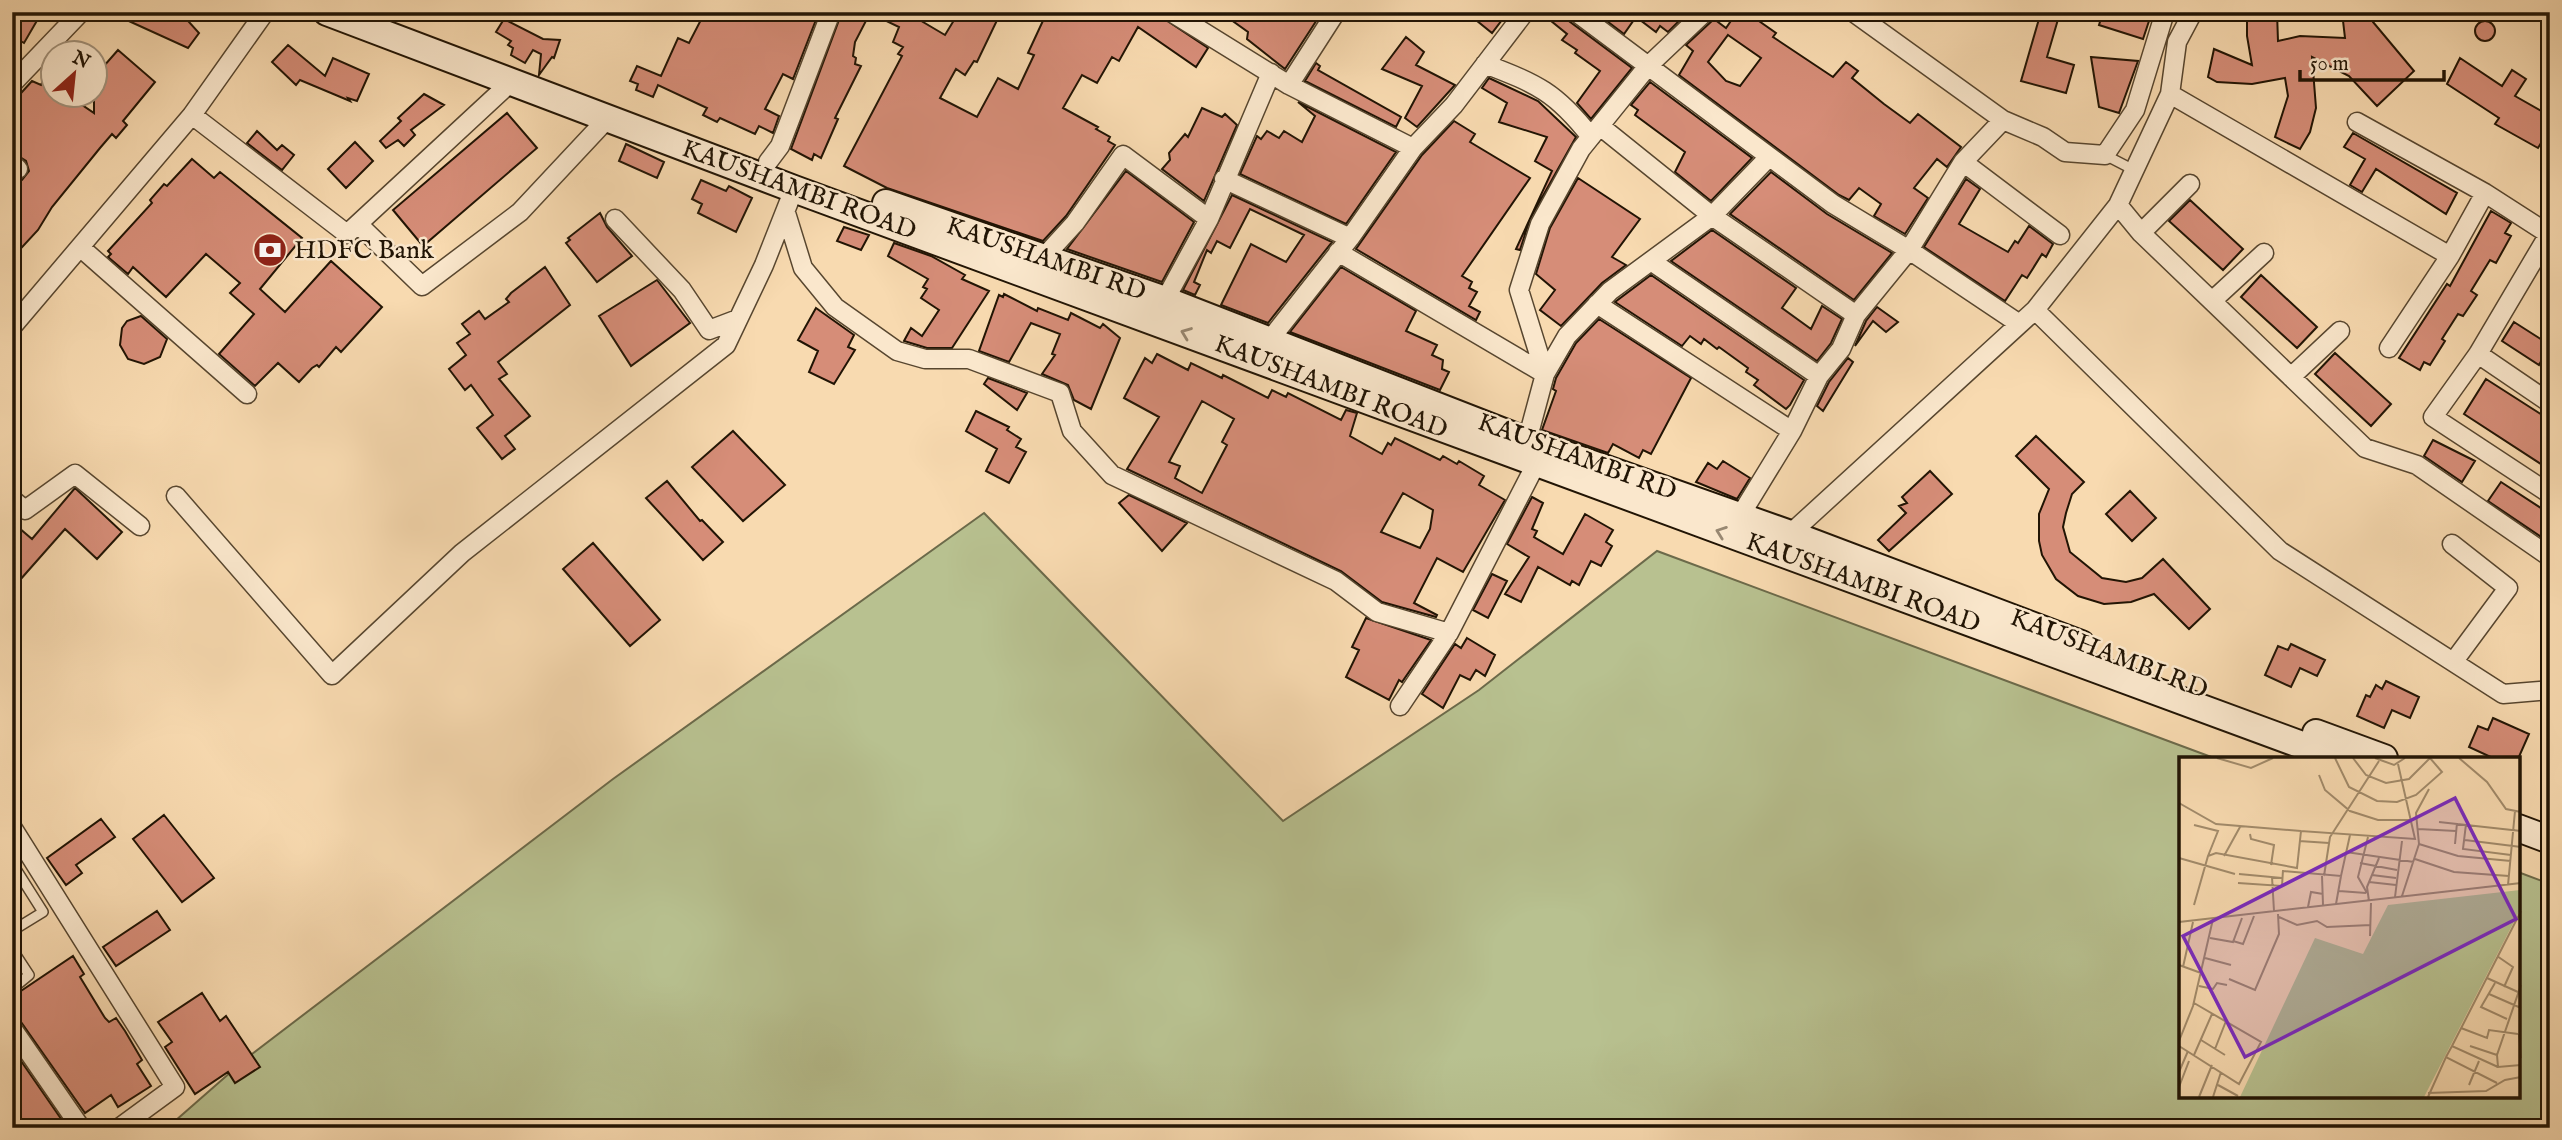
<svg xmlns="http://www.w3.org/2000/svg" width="2562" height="1140" font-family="'IM FELL English',serif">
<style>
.green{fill:#b8c190;stroke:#6c6a4a;stroke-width:2}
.building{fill:#d68d78;stroke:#211404;stroke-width:2;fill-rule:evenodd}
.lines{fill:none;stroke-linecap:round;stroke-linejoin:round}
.lane-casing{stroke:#57462f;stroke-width:12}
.street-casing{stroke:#57462f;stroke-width:21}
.secondary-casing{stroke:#211404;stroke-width:30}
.lane{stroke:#fae7cc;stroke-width:9}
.street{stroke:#fae7cc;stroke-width:18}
.secondary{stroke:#fae7cc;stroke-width:26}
.oneway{stroke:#988872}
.labels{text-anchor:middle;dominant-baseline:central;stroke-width:5;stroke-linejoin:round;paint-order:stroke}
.street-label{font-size:26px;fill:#211404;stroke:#fae7cc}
.poi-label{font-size:26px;fill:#211404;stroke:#fae7cc;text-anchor:start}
.inset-road{fill:none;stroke:#a28b6b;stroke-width:2}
.view{fill:#7b2cbf;fill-opacity:0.15;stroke:#7b2cbf;stroke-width:3.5}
.inset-edge{fill:none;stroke:#211404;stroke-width:3.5}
</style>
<rect width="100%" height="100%" fill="#f8dab0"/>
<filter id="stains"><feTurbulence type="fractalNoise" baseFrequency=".00286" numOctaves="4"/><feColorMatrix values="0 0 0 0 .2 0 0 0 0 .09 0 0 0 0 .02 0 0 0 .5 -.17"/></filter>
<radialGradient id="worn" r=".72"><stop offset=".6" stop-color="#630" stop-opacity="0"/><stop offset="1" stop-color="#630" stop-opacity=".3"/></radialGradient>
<path class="green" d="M984 513 1283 821 1479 690 1657 551 2214 758H2180V1096H2518V872L2550 884V1128H167L248 1057 613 779Z"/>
<path class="building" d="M12 12H42L24 43 12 36Z
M109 12H180L199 33 188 48Z
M705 12H819L793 79 783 74 765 109 779 116 773 133 759 126 755 134 720 118 717 122 703 115 707 108 658 85 653 97 636 90 638 84 630 81 637 66 661 76 678 38 689 43Z
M842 12H906L945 35 959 12H1001L977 62 974 61 965 75 956 69 940 98 977 117 998 78 1018 89 1034 55 1028 53 1047 12H1154L1208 48 1196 67 1138 27 1119 61 1112 57 1097 83 1082 75 1063 108 1098 127 1096 129 1110 137 1108 141 1115 145 1066 216 1043 241 887 188 844 166 902 56 898 54 903 47 893 42 899 27 870 13 855 42 853 56 856 58 855 64 861 66 835 118 838 119 821 158 814 154 812 160 791 149Z
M1220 12H1322L1285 69 1247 39 1248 32Z
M1466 12H1508L1492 33Z
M1540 12H1565L1569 21 1632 68 1591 119 1577 103 1600 71 1575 53 1577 50 1562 40 1567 34Z
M1595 12H1688L1668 32 1660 26 1656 32 1636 17 1624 34Z
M1737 12H1746L1776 33 1773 37 1833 77 1846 62 1858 71 1852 78 1884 104 1910 123 1918 114 1961 147 1947 167 1937 159 1914 188 1928 198 1905 234 1874 216 1881 204 1859 188 1849 200 1839 195 1679 75 1693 51 1686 45 1714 19 1726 28ZM1728 35 1761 58 1740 86 1726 81 1708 62Z
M2041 12 2059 16 2047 57 2074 65 2066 93 2021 81Z
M2103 12H2152L2143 39 2099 25Z
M2247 12H2277L2278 41 2300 36 2345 38 2342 12H2371L2373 22 2414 71 2377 106 2349 76 2312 57 2316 108 2310 132 2300 149 2275 137 2288 96 2285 78 2252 84 2217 82 2208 77 2214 49 2252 65 2247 36Z
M504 19 543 39 560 40 554 58 552 57 539 75 541 54 533 50 525 63 511 55 513 48 508 45 511 41 496 32Z
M2475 31a10 10 0 1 1 20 0a10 10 0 1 1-20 0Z
M1406 37 1424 52 1416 65 1455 85 1417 127 1405 118 1422 86 1382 69Z
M288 45 325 76 333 58 369 74 357 101 348 98 350 101 300 80 296 85 272 62Z
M118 50 155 82 123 121 127 125 116 138 112 134 100 148 52 207 38 230 12 258V178L22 180 29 171 26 161 12 152V103L32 81 41 85 52 66V94H66L94 113V60L104 66Z
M2091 57 2138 61 2119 113 2099 107Z
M2460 58 2502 86 2512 70 2526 79 2515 96 2550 116V128L2538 148 2495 124 2499 118 2447 84Z
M1316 63 1320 66 1318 70 1401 117 1396 127 1305 81Z
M1489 78 1538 101 1576 137 1530 219 1520 250 1516 249 1552 171 1535 161 1547 137 1499 122 1507 103 1482 88Z
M1650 82 1752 158 1711 201 1675 172 1685 152 1635 115 1638 110 1631 105Z
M424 94 444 105 411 130 415 135 404 146 398 140 386 148 380 141 401 121 398 118Z
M1298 102 1396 152 1346 224 1240 174 1257 136 1261 139 1267 131 1279 138 1284 131 1302 142 1315 116Z
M1202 108 1222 117 1225 114 1237 125 1204 201 1162 169 1170 160 1169 153 1185 134 1188 137Z
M507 113 537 148 423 246 393 210Z
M1454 121 1475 134 1470 142 1530 178 1462 276 1472 282 1469 288 1477 292 1469 306 1480 312 1476 320 1356 249 1422 155Z
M257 131 277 150 282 145 294 155 282 170 247 143Z
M2353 133 2457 193 2446 214 2376 169 2362 192 2350 185 2365 159 2344 147Z
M355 142 373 161 346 188 328 169Z
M626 144 664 162 657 178 619 161Z
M192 159 214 178 220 172 302 238 260 289 285 312 331 261 382 307 341 352 336 347 319 367 317 365 312 368 299 382 278 363 255 386 219 354 254 314 230 293 240 283 206 254 166 297 133 267 128 274 108 257 111 254 108 251 152 203 150 200 164 184 167 186Z
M1126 171 1194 222 1162 282 1067 249Z
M1771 172 1827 214 1892 253 1854 300 1730 214Z
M1578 178 1640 219 1612 257 1626 265 1602 283 1561 326 1540 310 1555 290 1536 274 1550 228Z
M1966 179 1980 189 1959 224 2008 252 2015 241 2018 243 2029 226 2053 244 2046 257 2042 254 2027 278 2022 275 2005 301 1924 247Z
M701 180 726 191 729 186 752 198 736 232 698 213 702 204 692 199Z
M1232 195 1332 242 1268 323 1221 305 1251 244 1286 262 1304 235 1250 209 1230 248 1217 241 1211 253 1207 250 1194 282 1200 285 1195 295 1183 290Z
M2190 200 2243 249 2223 270 2169 221Z
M2491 211 2511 223 2505 233 2511 236 2496 263 2490 260 2471 291 2477 295 2463 316 2458 314 2442 339 2445 341 2430 365 2424 362 2420 370 2399 358 2447 284 2450 286Z
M600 213 607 227 632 256 597 282 566 243 570 240 568 238Z
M844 227 869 235 861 250 837 241Z
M1712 230 1796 288 1782 308 1811 329 1822 306 1842 319 1831 343 1817 361 1671 261Z
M894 243 931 256 965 275 962 279 989 291 952 348H927L904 341 911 328 922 336 939 310 921 298 927 289 923 287 928 279 888 256Z
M545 267 570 305 498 362 507 374 499 379 530 416 505 436 515 449 502 459 477 428 493 415 471 385 465 390 449 369 466 355 457 343 470 334 462 324 479 311 485 319 509 302 506 299 511 293Z
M1341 267 1416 311 1406 331 1437 345 1432 355 1443 360 1442 369 1449 372 1440 390 1290 332Z
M1651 275 1804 380 1790 405 1786 409 1754 385 1758 380 1746 372 1748 368 1719 347 1717 349 1704 339 1701 344 1690 336 1682 346 1615 302Z
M2261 275 2317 327 2297 348 2241 297Z
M657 280 690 323 631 366 599 316Z
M1004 294 1037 311 1038 308 1068 320 1071 313 1100 328 1103 324 1120 338 1091 409 1074 400 1068 385 1042 374 1055 355 1052 354 1060 334 1031 323 1009 362 979 351 999 295 1003 297Z
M1877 307 1898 322 1886 332 1873 321 1855 346 1866 321Z
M816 308 854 335 848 347 855 350 834 384 809 372 818 351 798 340Z
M141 316 167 339 160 357 144 364 128 359 120 345 122 328 127 321Z
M1599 319 1691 378 1651 454 1643 450 1639 458 1613 444 1608 453 1542 430 1556 391 1553 389 1556 378 1576 343Z
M2514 322 2550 345 2539 365 2502 341Z
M2335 353 2391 404 2371 426 2315 374Z
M1157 354 1188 370 1191 363 1222 378 1223 375 1268 398 1272 390 1286 397 1288 393 1341 420 1346 410 1357 413 1350 436 1382 454 1388 443 1391 445 1395 438 1440 460 1443 456 1457 464 1459 461 1484 476 1479 485 1505 500 1463 572 1437 558 1414 603 1437 615 1436 617 1382 602 1341 571 1127 469 1159 417 1124 398 1145 358 1152 363ZM1202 401 1234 419 1222 442 1227 445 1202 493 1175 478 1180 466 1169 462ZM1403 493 1433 510 1430 529 1420 548 1381 532Z
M1848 358 1853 362 1823 411 1817 406 1829 382Z
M988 378 1027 393 1017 410 984 384Z
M2486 379 2550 420V470L2464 414Z
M976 411 1009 427 1007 430 1021 439 1016 447 1026 452 1009 483 986 471 997 449 966 431Z
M733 431 785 485 743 521 692 467Z
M2036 436 2084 482 2072 494 2066 513 2063 527 2070 552 2102 578 2126 582 2142 578 2163 559 2210 609 2189 629 2154 594 2131 602 2104 604 2078 596 2056 579 2042 555 2039 541V514L2049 489 2016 456Z
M2433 440 2475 461 2462 482 2424 456Z
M1723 461 1750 478 1737 499 1696 482 1708 463 1717 469Z
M1930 471 1952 494 1889 551 1878 540 1906 513 1899 506 1907 503 1902 497Z
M667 481 700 521 702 520 723 542 703 560 646 498Z
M2501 482 2550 514V543L2488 501Z
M75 488 122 532 97 559 65 529 12 589V522L32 539Z
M2130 491 2156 518 2132 541 2106 514Z
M1129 495 1187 523 1162 551 1119 503Z
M1532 497 1543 503 1532 529 1537 531 1534 537 1563 554 1585 514 1613 530 1606 542 1612 546 1601 566 1591 561 1579 585 1572 581 1570 585 1538 567 1521 602 1505 594 1529 557 1507 544Z
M593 543 660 620 630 646 563 569Z
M1492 574 1507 581 1488 618 1473 610Z
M1366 618 1431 640 1402 682 1399 680 1389 700 1346 677 1359 650 1352 647Z
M1467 638 1495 655 1485 676 1476 670 1470 680 1460 675 1443 708 1422 694 1455 644 1461 648Z
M2291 644 2325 660 2317 676 2300 668 2291 687 2265 675 2278 646 2288 650Z
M2386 681 2419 697 2410 718 2392 710 2384 728 2357 716 2366 695 2370 697 2376 685 2382 689Z
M2493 718 2529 734 2518 759H2495L2469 747 2478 726 2488 730Z
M164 815 214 878 182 902 133 839Z
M101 819 115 837 76 865 82 873 66 885 47 858Z
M157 911 170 930 116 966 103 947Z
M73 956 84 974 80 977 105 1018 109 1022 116 1018 125 1031 142 1060 137 1064 151 1086 118 1107 111 1095 85 1113 21 1022 12 1017V997Z
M202 993 220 1021 226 1016 260 1067 235 1083 228 1072 195 1094 165 1047 172 1042 158 1022Z
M12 1048 66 1126 63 1128H12Z"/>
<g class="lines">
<g class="lane-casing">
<path id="lane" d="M2105 155 2134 170
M12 863 43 912 12 931
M12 949 29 975 12 989"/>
</g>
<g class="street-casing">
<path id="street" d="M1171 12 1289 85 1413 148 1454 105 1525 12
M1576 12 1833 204 1909 250 2018 323
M1853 12 2003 120 2043 137 2065 152 2105 155 2135 110 2165 12
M1485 64C1537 84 1556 92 1591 137
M12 84 81 12
M1289 85 1336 12
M2170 94 2450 256
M192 115 347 234 510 83
M2357 122 2485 193 2550 235
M1600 126 1712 216 1856 315
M768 162 780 146 831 12
M1963 162 2060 235
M12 163 18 169
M1224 179 1350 238
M2118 205 2141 233 2365 448 2417 465 2550 557
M786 213 803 268 835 307 897 351 925 359H969L1060 393 1072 431 1112 475 1336 581 1377 612 1449 633
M615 219 682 290 709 330 738 319
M358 224 422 286 520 212 607 119
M2141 233 2190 184
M2549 234 2478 354 2433 417 2550 494
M80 247 247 394
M1338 252 1545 374
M1043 258 1075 223 1123 155 1209 219
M1651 261 1819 376
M1165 300 1209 219 1271 73
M2212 301 2264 253
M1597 304 1792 431
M2035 310 2280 551 2503 694 2550 690
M12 327 192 115 265 12
M1268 342 1350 238 1413 148
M2389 348 2450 256 2485 193
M2478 354 2550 403
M1545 374 1519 290 1540 224 1581 149 1648 66 1705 12
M2291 377 2340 331
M1527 441 1545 374 1567 336 1610 291 1712 216 1769 157
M176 496 332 675 462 553 726 345 764 265 794 189
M12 499 25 510 75 474 140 526
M1740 516 1792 431 1819 376 1841 349 1856 315 1909 250 1963 162 2003 120
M1790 534 2035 310 2118 205 2170 94 2177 42 2193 12
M2452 544 2508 588 2454 661
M1400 706 1449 633 1536 464
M12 827 175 1087 119 1128
M12 1028 81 1128"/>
</g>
<g class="secondary-casing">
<path id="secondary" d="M327 12 794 189 2337 758
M886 203 1165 300 1527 441 1790 534 2081 644
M2316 733 2384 758
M2518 828 2550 840"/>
</g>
<use href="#lane" class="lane"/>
<use href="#street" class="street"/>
<use href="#secondary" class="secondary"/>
</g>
<defs><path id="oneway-chevron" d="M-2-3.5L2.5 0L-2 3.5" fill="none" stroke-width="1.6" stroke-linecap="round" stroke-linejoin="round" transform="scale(1.75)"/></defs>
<g class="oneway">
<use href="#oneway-chevron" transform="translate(1186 333) rotate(-159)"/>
<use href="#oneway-chevron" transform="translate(1721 532) rotate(-160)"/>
</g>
<defs>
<g id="bank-disc" transform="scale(1.75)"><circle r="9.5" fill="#8f2418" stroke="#fae7cc"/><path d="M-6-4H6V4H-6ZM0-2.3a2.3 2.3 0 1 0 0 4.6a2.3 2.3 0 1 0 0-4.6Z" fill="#fff"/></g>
</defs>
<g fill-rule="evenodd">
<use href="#bank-disc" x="270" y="250"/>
</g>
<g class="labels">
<g class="street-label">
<text transform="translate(799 190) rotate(20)">KAUSHAMBI ROAD</text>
<text transform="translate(1046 259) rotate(19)">KAUSHAMBI RD</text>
<text transform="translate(1331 387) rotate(21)">KAUSHAMBI ROAD</text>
<text transform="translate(1577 457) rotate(20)">KAUSHAMBI RD</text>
<text transform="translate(1863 583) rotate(20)">KAUSHAMBI ROAD</text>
<text transform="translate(2109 654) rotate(21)">KAUSHAMBI RD</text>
</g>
<g class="poi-label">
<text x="294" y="250">HDFC Bank</text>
</g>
</g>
<g transform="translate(2179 757)">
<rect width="341" height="341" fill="#f8dab0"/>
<path d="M341 133V153L245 340H61L136 181 184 197 209 148Z" fill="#b8c190"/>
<path class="inset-road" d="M38 1 72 11 94 1M156 1 170 30 198 44 218 45 237 38 263 15 251 1 230 22 207 26 187 18 174 1M196 1 215 8 226 1M280 1 308 25 327 52 342 55M140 18 146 33 171 54 199 63H234M0 46 37 67 122 74M260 65 342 74M287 67 284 92 332 98M15 68 39 74 29 99M239 72 277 74M71 77 72 82 95 88 92 108M286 83 342 90M120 84 150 86M240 87 279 99 332 104M276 87 278 66M167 95 235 105M45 99 61 70M0 101 56 117M236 102 275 115 330 119M181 106 218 113M104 114 162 119 171 78M60 117 103 121M193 118 217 121M143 119 144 148M145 119 151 80 200 4M93 120 95 154M190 125 217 128M59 126 103 129 104 113M329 128 336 54M160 134 187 136M188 136 179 120 189 80M223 139 240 87 237 56 250 32M216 140 223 84M190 144 188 130 200 101M157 147 162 119M15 148 29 99 37 96 118 111 122 74 236 82 219 7M129 150 132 135 144 137M100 160 118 168 138 164 148 170 192 168M0 165 342 126M191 179 192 146M31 181 54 185 63 161M54 184 64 187 75 159M318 199 334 210 325 230M26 201 52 208M0 208 22 216M4 210 14 165M308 221 339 235M50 222 76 233 100 177 99 157M316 226 302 250 328 262M342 228 318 298 319 310 342 308M20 229 34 232 38 226 48 228M310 237 342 251M282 271 308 281 310 273 339 277M340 277 342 301M22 283 46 298M0 284 14 249 34 162M0 289 60 327 82 285 15 246M273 289 342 154M291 289 318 298M36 292 47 264M15 298 33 257M267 300 273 289 319 310M0 315 9 294M39 328 59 339M290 328 300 304M0 330 10 304M249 336 307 334 326 323 342 320M20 340 33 308M34 340 42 315M249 340 267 300 318 326"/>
<path class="view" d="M276 41 337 162 66 300 4 179Z"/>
<rect width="341" height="341" class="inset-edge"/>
</g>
<rect width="2562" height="1140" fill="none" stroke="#f8dab0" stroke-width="42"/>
<rect x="14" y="14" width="2534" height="1112" fill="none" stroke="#211404" stroke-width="3.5"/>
<rect x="21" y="21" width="2520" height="1098" fill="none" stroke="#211404" stroke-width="2"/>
<g transform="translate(74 74) rotate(27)"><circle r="33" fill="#fae7cc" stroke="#a3937c" stroke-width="2"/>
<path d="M0-5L12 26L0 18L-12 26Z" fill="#8f2418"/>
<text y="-10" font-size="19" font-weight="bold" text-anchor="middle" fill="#211404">N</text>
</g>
<path d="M2300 70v10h144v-10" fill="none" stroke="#211404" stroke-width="3.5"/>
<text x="2310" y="70" font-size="21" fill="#211404" stroke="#fae7cc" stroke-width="5" paint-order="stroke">50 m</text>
<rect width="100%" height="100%" filter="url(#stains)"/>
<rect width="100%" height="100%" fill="url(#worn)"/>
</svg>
